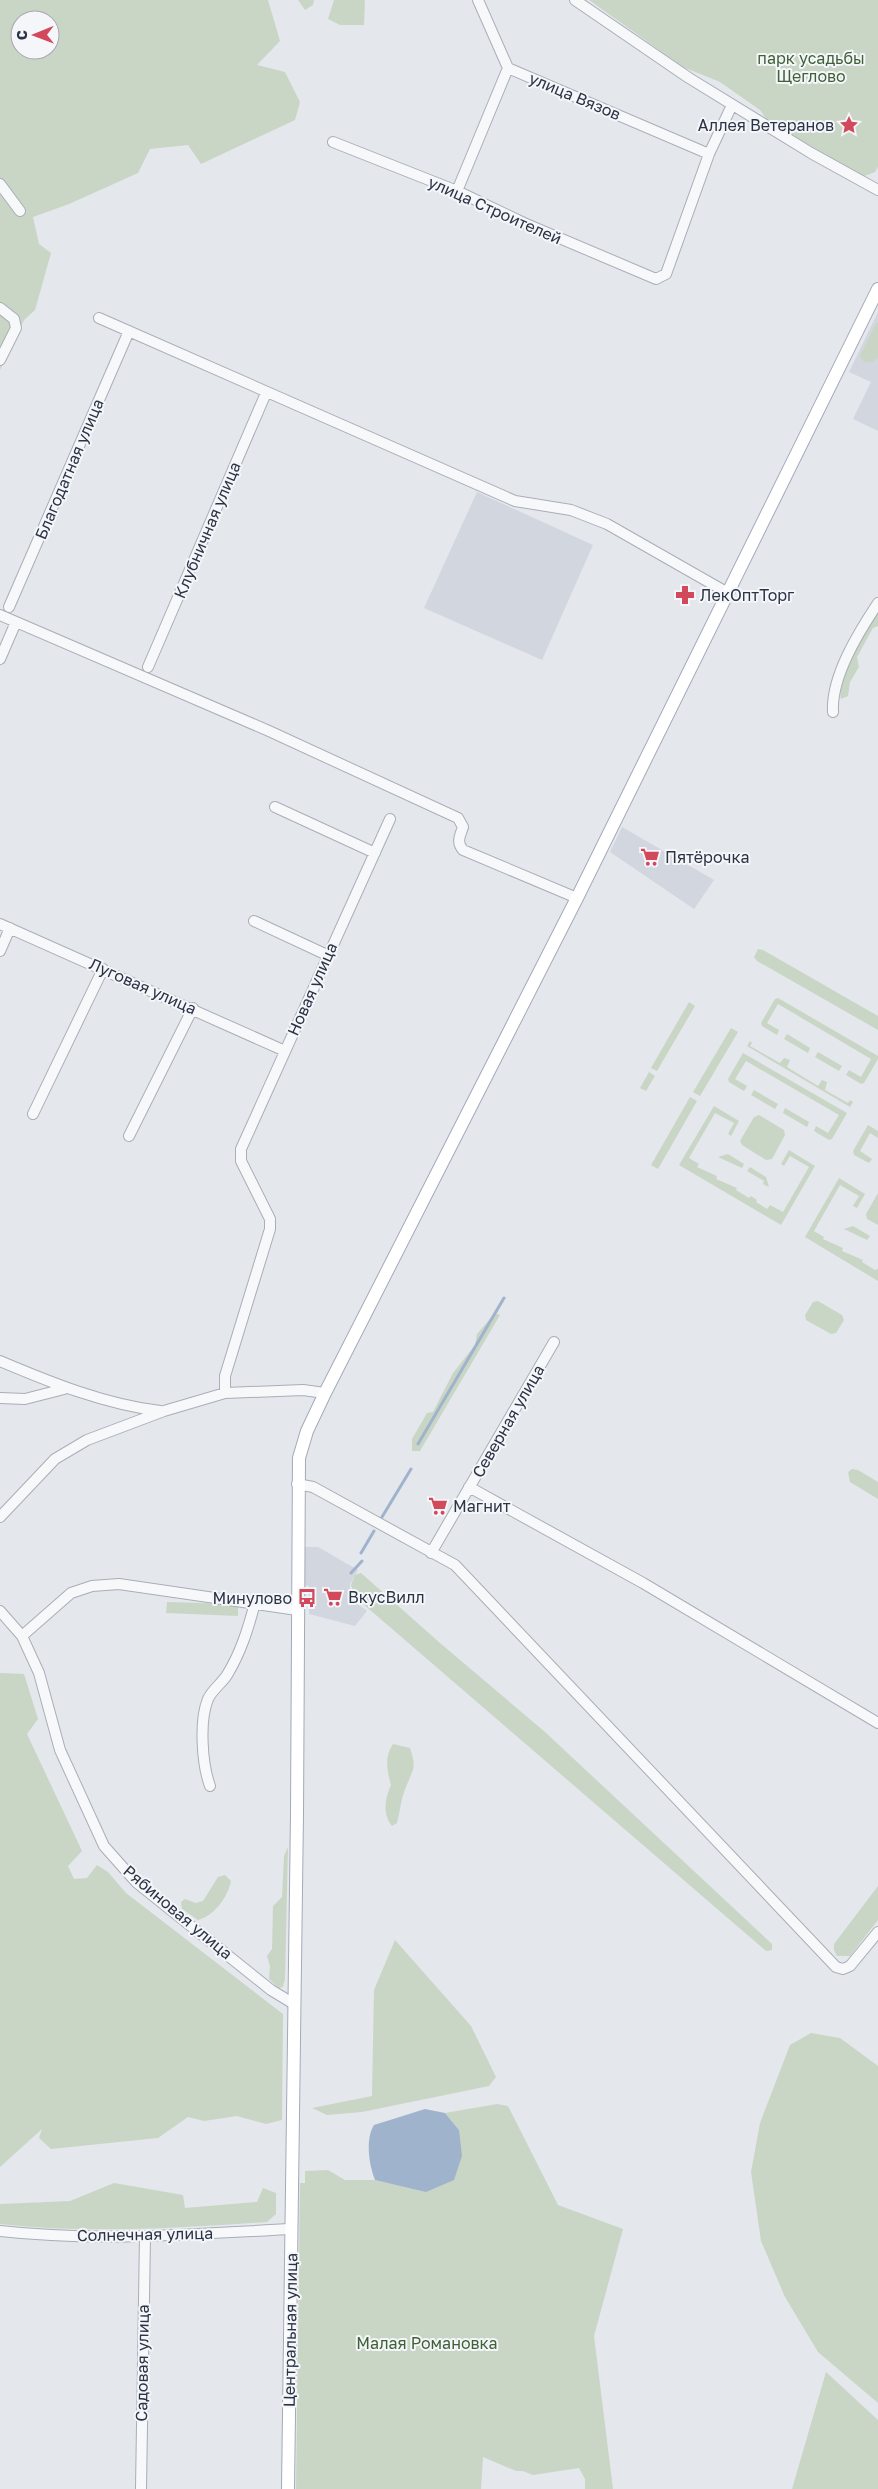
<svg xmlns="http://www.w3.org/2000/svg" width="878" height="2489" font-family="'Golos Text',sans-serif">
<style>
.built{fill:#d2d6de}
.green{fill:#c9d6c5;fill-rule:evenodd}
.water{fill:#9fb4cc}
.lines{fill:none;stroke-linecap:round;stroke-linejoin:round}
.stream{stroke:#9fb4cc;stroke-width:3}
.minor-casing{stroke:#a9aeb7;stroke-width:12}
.major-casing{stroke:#a3abb8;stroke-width:14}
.minor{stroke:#f7f8fa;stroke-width:10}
.major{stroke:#fff;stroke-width:12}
.labels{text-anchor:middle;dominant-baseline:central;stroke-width:4;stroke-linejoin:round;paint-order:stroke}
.park-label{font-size:16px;fill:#3f6138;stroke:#f4f6f9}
.street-label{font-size:16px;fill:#2b3445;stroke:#f4f6f9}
.poi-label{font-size:16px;fill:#2b3445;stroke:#f4f6f9;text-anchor:start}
</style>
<rect width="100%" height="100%" fill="#e4e7ec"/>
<path class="built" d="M878 312V431L853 419 871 382 849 372Z
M477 492 593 545 542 660 424 608Z
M622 827 714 880 694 909 610 852Z
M304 1547H318L358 1570 350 1584V1598L367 1611 355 1626 309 1614V1586L304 1585Z"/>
<path class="green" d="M0 0H268L280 41 257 65 285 72 300 102 295 120 201 164 188 145 150 149 138 173 69 204 33 217 39 244 51 253 35 310 24 320 0 370ZM20 20H50V50H20Z
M298 0H314L313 5 305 10Z
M334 0H365L364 25H340L328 19Z
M589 0H878V167L875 172 862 177 767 120 760 110 720 82 683 67Z
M876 323H878V358L872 362H864L860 356Z
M878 612V626L873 628 857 657 859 667 850 682 848 696 841 699C836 681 866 628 878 612Z
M758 949 763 950 878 1016V1030L757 961 754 957Z
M778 998 878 1056V1059L864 1083 861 1084 846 1075 849 1070 861 1077 871 1059 778 1004 767 1023 779 1030 777 1035 762 1026 761 1023 775 999Z
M689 1002 695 1006 657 1071 651 1068Z
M731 1028 738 1032 700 1096 693 1092Z
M787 1034 810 1048 808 1053 784 1039Z
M750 1041 752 1043 750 1046 780 1063 784 1058 790 1060 787 1067 818 1086 822 1080 827 1082 825 1090 848 1103 850 1100 853 1102 850 1107 747 1046Z
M818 1052 842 1066 839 1071 815 1057Z
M743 1053 847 1113 832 1139 829 1140 814 1131 816 1126 828 1133 839 1115 746 1061 735 1079 747 1086 744 1091 729 1082 728 1079Z
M649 1072 655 1076 646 1091 640 1088Z
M754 1090 778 1104 775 1109 751 1095Z
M690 1097 697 1101 658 1169 651 1165Z
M714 1106 739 1121 731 1136 728 1134 734 1123 715 1113 689 1158 699 1164 697 1167 717 1176 716 1179 737 1188 736 1190 749 1198 751 1196 757 1200 756 1202 767 1209 770 1205 783 1212 809 1167 790 1156 784 1166 781 1164 789 1150 815 1166 781 1225 679 1165Z
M785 1108 809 1122 807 1127 783 1113Z
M759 1115 784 1130 785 1135 772 1159 766 1160 742 1145 740 1141 754 1117Z
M868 1125 878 1131V1138L870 1133 860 1151 872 1159 869 1163 854 1155 853 1151Z
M728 1154 744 1164 742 1168 718 1157Z
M750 1167 766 1177 769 1187 763 1184 764 1181 747 1171Z
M839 1178 865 1194 857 1208 853 1206 859 1196 840 1185 814 1231 824 1237 823 1239 843 1248 842 1251 863 1260 862 1262 875 1270 878 1269V1281L805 1237Z
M878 1193V1225L867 1219 866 1214Z
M853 1226 870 1236 867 1240 844 1229Z
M818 1301 842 1315 844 1320 836 1333 831 1334 806 1320 805 1315 813 1302Z
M495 1313 500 1315 420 1451H412V1439L427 1413 433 1412 453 1373 475 1345 477 1334Z
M852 1469 858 1470 878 1482V1499L850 1482 848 1472Z
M361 1573 440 1643 545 1732 772 1944V1950L766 1951 355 1597 351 1585 355 1575Z
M167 1602 238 1604V1616L166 1613Z
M0 1673 24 1674 38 1719 27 1734 82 1851 68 1866 74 1879 87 1878 97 1865 108 1872 126 1893 283 2014 282 2120 266 2124 237 2116 204 2121 188 2117 158 2138 51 2149 39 2138 42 2129 0 2167Z
M393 1744 410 1748C417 1769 413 1769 406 1787 401 1798 400 1812 397 1823L392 1826C382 1813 385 1799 391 1785 387 1770 384 1757 393 1744Z
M288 1847 285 1979 283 1987 279 1988 269 1979 270 1966 267 1956 272 1949 273 1906 282 1897 284 1856Z
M225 1875 231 1881C228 1897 214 1916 198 1920L182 1909 181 1902 185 1899 196 1903 203 1901 218 1877Z
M878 1886V1920L850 1956H837L834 1950V1944Z
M395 1940 471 2026 496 2077 489 2086 362 2112 327 2115 312 2108 372 2096 374 1990Z
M811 2033 840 2038 878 2066V2403L818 2352 785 2297 761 2241 751 2172 760 2123 790 2045Z
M497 2104 508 2106 558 2205 623 2229 594 2336 613 2489H585V2479L579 2468 533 2475 523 2471H516L483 2457 481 2489H296L300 2183H305V2171L328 2170 345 2180H375L426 2191 459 2130 445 2113Z
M114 2183 183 2195 185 2208 257 2202 263 2188 276 2193V2214L267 2222C176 2228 91 2234 0 2224V2204L70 2201Z
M826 2372 878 2420V2489H792Z"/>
<path class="water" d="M425 2109 445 2113 459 2130 462 2156 454 2180 426 2192 375 2180C369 2165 365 2139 374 2125Z"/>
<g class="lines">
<path class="stream" d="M418 1444 504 1298
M382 1517 411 1469
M361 1553 374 1531
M351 1573 362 1561"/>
<g class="minor-casing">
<path id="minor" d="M478 0 508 68 709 154
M575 0 689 78 811 153 878 190
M333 142 457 191 524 223 656 279 666 274 709 154 732 105
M0 184 20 211
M457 191 508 68
M0 308 14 319 16 328 0 360
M99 318 515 501 571 510 607 524 728 593
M9 607 129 331
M0 615 269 731 458 818 463 827C460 836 456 842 463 850L577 898
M0 659 16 622
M148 667 266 393
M833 712C831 677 858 633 878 603
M275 807 375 853
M254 921 327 955
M0 924 285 1051
M0 951 10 928
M33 1114 103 969
M129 1136 193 1008
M0 1361C52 1383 104 1404 160 1411
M225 1393V1376L270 1229V1219L241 1161V1149L390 819
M0 1398 25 1399 64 1389
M297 1484 313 1487 455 1565 836 1967 843 1969 850 1966 878 1932
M469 1487 643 1583 878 1723
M0 1517 55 1459 87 1440 164 1411 225 1393 303 1390 325 1393
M431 1553 554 1342
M0 1611 22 1636 39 1673 60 1750 104 1846 136 1882 271 1990 294 2004
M22 1636 71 1593 92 1586 119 1584 297 1610
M210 1786C202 1764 199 1721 208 1699 212 1690 222 1683 227 1675 241 1652 248 1629 255 1603
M0 2231C96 2242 194 2234 291 2229
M141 2489 145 2236"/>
</g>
<g class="major-casing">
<path id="major" d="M288 2489 297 1814 299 1458 307 1431 325 1393 577 898 878 289"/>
</g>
<use href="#minor" class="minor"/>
<use href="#major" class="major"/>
</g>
<defs>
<g id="sight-bare" transform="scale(1.5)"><path d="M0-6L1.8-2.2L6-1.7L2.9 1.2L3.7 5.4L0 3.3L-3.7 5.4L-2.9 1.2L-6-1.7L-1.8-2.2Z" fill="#d1495b" stroke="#f4f6f9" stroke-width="2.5" paint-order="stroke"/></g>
<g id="pharmacy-bare" transform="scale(1.5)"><path d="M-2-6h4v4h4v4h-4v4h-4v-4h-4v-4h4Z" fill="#d1495b" stroke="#f4f6f9" stroke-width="2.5" paint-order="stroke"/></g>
<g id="supermarket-bare" transform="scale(1.5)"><path d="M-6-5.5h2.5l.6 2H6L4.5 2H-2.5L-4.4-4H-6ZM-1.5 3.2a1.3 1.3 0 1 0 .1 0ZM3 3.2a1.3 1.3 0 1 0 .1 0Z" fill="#d1495b" stroke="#f4f6f9" stroke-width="2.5" paint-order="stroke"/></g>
<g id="bus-bare" transform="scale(1.5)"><path d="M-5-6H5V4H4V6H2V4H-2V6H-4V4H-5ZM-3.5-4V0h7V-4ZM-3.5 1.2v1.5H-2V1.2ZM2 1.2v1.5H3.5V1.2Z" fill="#d1495b" stroke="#f4f6f9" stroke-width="2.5" paint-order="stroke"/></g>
</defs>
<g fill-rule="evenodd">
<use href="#sight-bare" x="849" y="125"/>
<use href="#pharmacy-bare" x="685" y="595"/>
<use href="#supermarket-bare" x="650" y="857"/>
<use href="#supermarket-bare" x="438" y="1506"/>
<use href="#supermarket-bare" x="333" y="1597"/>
<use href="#bus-bare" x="307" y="1598"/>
</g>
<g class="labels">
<g class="park-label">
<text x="811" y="58">парк усадьбы<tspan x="811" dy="18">Щеглово</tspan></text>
<text x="427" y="2343">Малая Романовка</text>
</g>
<g class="street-label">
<text transform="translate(575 96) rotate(23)">улица Вязов</text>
<text transform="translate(495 210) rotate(24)">улица Строителей</text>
<text transform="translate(69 469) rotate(-67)">Благодатная улица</text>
<text transform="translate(207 530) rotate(-67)">Клубничная улица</text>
<text transform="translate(143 986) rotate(24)">Луговая улица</text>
<text transform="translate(312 989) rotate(-66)">Новая улица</text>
<text transform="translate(508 1421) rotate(-60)">Северная улица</text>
<text transform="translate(178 1912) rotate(40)">Рябиновая улица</text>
<text transform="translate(145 2234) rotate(-1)">Солнечная улица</text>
<text transform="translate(290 2330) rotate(-89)">Центральная улица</text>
<text transform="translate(142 2363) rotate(-89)">Садовая улица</text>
</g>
<g class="poi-label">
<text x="834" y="125" text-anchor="end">Аллея Ветеранов</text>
<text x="700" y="595">ЛекОптТорг</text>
<text x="665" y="857">Пятёрочка</text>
<text x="453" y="1506">Магнит</text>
<text x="348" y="1597">ВкусВилл</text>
<text x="292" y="1598" text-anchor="end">Минулово</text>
</g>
</g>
<g transform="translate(35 35) rotate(269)"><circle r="24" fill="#f4f6f9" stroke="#a4a8b1"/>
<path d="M0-4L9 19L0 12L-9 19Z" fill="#d1495b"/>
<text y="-8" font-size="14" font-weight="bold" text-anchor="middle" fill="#2b3445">С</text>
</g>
</svg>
